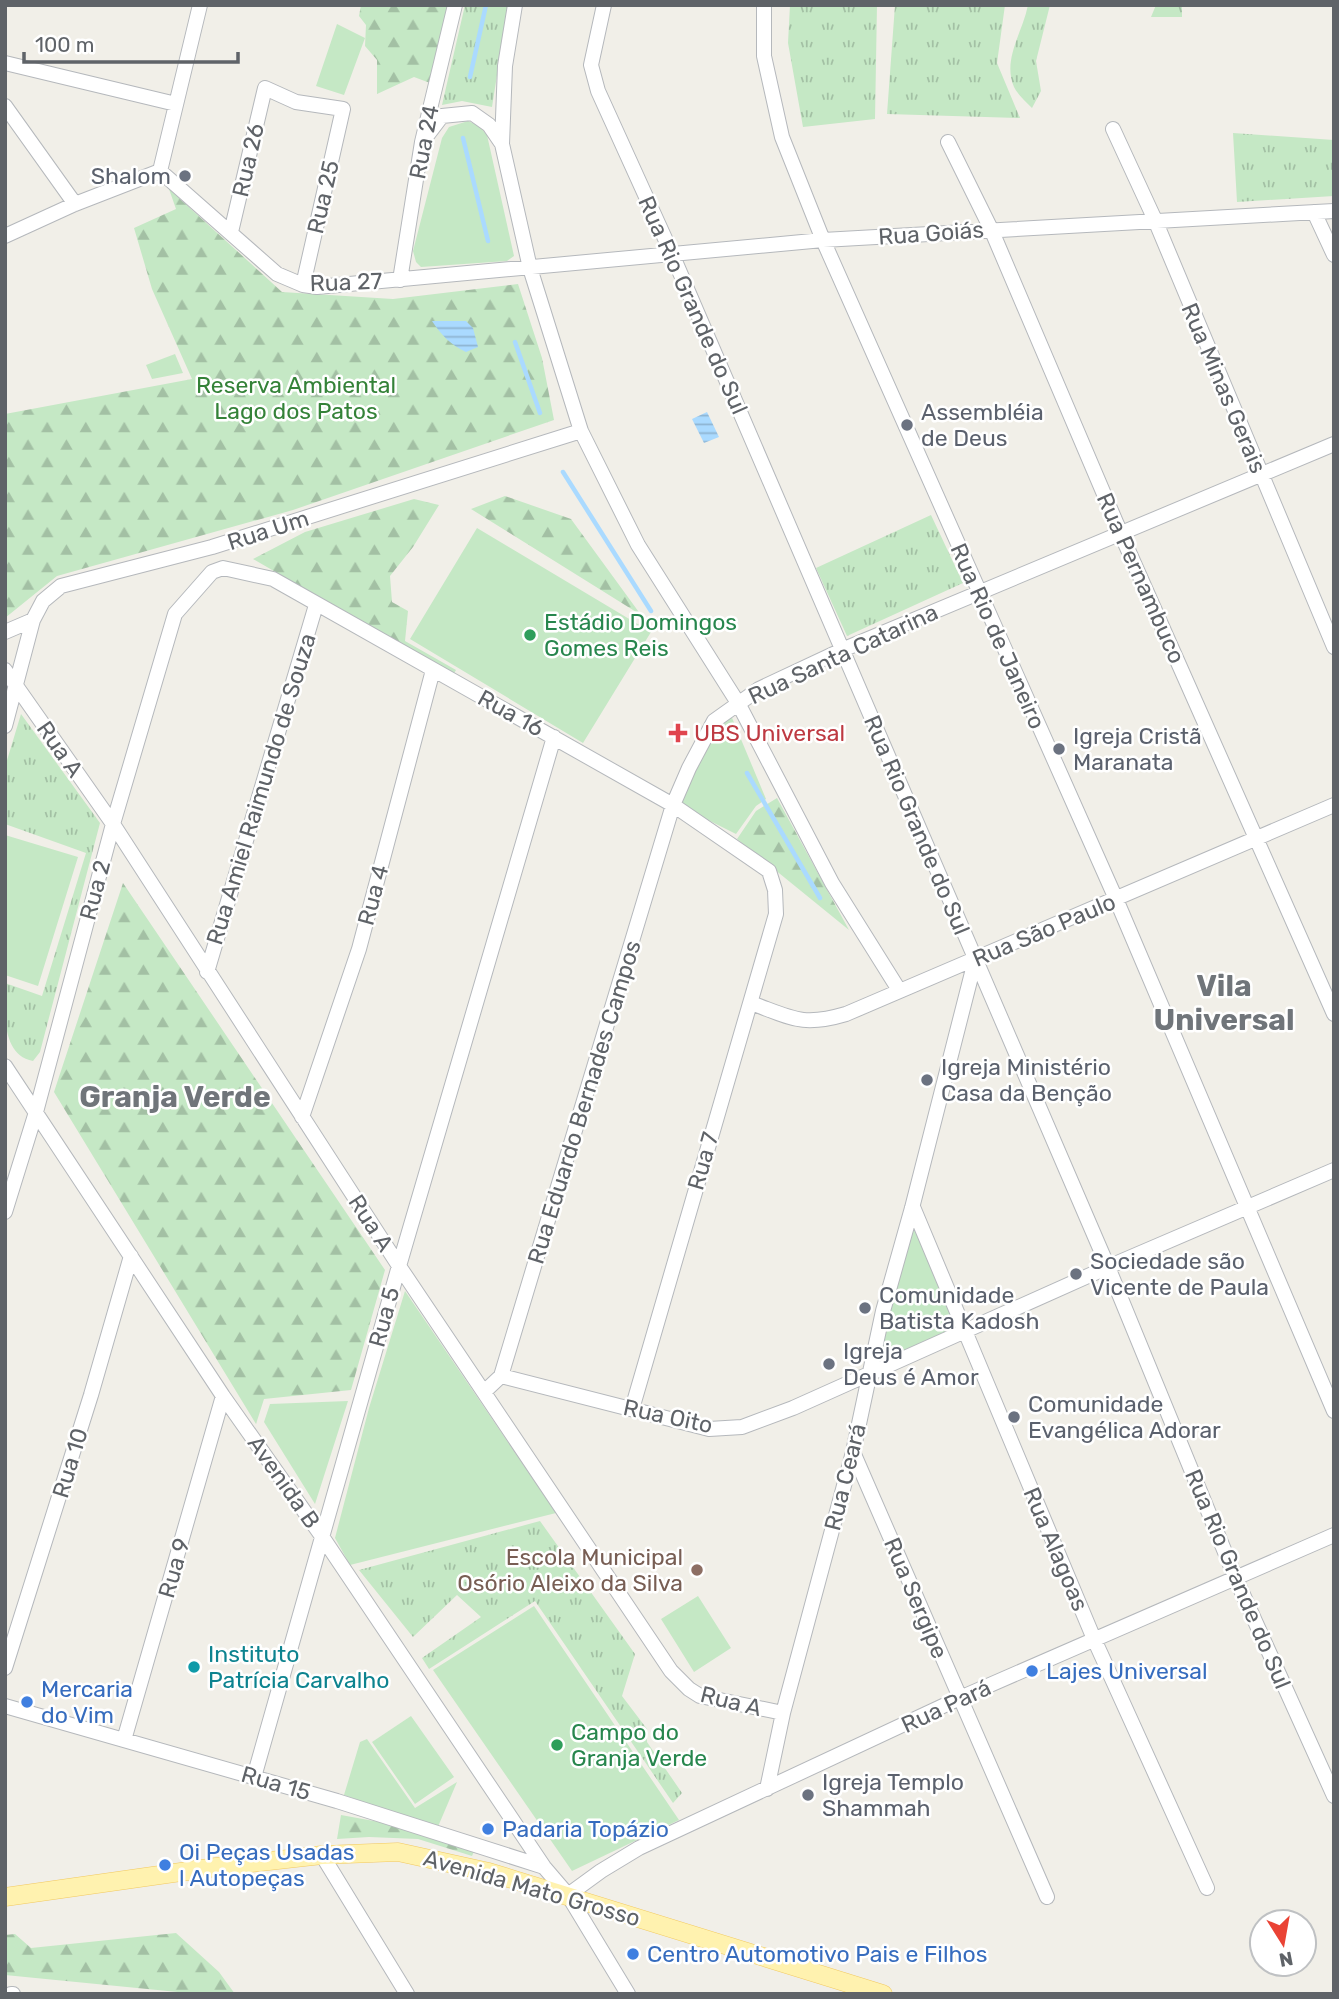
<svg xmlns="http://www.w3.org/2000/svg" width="1339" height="1999" font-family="Rubik,sans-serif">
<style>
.grass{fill:url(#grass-tufts)}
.forest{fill:url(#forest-firs)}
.green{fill:#c5e8c5}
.water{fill:url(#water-rules)}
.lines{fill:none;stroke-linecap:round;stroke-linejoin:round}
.stream{stroke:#aadaff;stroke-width:4.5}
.minor-casing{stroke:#b5b8bc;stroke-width:16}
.major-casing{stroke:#f2c960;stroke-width:19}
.minor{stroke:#fff;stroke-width:14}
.major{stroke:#fff2af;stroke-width:18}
.worship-dot{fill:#6b7280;stroke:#fff;stroke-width:2.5}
.leisure-dot{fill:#2e9e5b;stroke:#fff;stroke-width:2.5}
.health-dot{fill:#e0444e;stroke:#fff;stroke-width:2.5}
.education-dot{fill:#8d6e63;stroke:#fff;stroke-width:2.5}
.culture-dot{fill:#0f9aa8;stroke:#fff;stroke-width:2.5}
.shop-dot{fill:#3f7fe0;stroke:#fff;stroke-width:2.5}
.labels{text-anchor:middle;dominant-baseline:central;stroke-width:5;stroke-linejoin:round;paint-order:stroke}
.street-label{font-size:23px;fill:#5f6368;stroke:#fff}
.worship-label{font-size:23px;fill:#5b616d;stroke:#fff;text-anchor:start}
.park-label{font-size:23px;fill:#348238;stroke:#fff}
.leisure-label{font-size:23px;fill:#27864d;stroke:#fff;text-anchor:start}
.health-label{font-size:23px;fill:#be3a42;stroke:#fff;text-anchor:start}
.education-label{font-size:23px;fill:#785e54;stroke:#fff;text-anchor:end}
.culture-label{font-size:23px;fill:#0d838f;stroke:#fff;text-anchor:start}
.shop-label{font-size:23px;fill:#366cbe;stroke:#fff;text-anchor:start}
.district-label{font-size:30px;font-weight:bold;fill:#70757a;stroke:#fff}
</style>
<defs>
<pattern id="grass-tufts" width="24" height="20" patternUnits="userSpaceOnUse" patternTransform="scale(1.75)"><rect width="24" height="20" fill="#c5e8c5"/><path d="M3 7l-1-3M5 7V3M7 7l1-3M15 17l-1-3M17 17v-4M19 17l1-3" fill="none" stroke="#a3c0a4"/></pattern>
<pattern id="forest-firs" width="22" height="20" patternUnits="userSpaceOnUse" patternTransform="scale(1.75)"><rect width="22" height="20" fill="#c5e8c5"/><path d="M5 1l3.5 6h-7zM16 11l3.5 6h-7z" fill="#a3c0a4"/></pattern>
<pattern id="water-rules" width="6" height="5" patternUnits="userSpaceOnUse" patternTransform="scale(1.75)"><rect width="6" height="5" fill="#aadaff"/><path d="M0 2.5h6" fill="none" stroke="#8eb4d2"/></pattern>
</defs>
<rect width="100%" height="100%" fill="#f1efe8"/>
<path class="grass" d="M465 5H508L492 107 462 101 442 105Z
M790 5H877L875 119 803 127 788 43Z
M895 5H1005L997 63 1020 118 887 114Z
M1028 5H1050L1036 61 1041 91 1032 108C1026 102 1018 95 1014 87 1002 59 1023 32 1028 5Z
M1156 5H1182V17H1151Z
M1233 133 1334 140V196L1237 202Z
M931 515 963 583 847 636 816 568Z
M21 714 100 823 40 1052 33 1061C0 1055 5 1008 5 983L42 996 86 853 5 824V767Z
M540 1521 635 1654 622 1696 647 1729V1742L682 1793 673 1803 535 1601 429 1669 422 1658 481 1617 457 1595 413 1637 359 1570Z"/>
<path class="forest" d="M361 5H449L430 83 414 77 377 94V60L365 46 366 25 359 16Z
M169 189 282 292 393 299 518 284 542 358 554 420 293 510 57 576 5 618V414L192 379 152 289 134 228 176 209Z
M505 496 571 519 641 615 471 509Z
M414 499 439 505 413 547 390 576 392 602 408 611 405 641 456 670 453 675 253 559 305 532Z
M777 798 849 930 737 839 756 811Z
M123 883 385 1270 351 1390 264 1399 256 1424 54 1092Z
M341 1815 385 1823 475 1849 472 1856 418 1839 369 1837 337 1839Z
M176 1933 219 1972 235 1994H198L5 1975V1935L15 1934 31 1948Z"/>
<path class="green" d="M337 24 365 38 344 95 316 86Z
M468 121 479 126 487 135 514 256 507 261 421 267 416 262 413 251 442 138 449 127Z
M175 354 183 373 152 379 146 365Z
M477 528 651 632 583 743 410 639Z
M730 713 766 799 756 806 736 834 678 805 710 729Z
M5 835 78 857 38 986 5 975Z
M913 1207 966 1331 868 1373Z
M405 1291 556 1513 350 1565 335 1538 369 1408Z
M348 1401 315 1504 264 1422 270 1404Z
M698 1596 731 1648 694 1672 661 1619Z
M534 1606 679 1820 572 1871 433 1670Z
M411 1716 454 1777 415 1804 372 1742Z
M367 1739 415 1808 457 1782 437 1829 344 1795 360 1742Z"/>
<path class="water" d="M432 321H466L473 328 478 347 466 352C451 345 441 335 432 321Z
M707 412 719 437 704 443 692 419Z"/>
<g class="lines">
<path class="stream" d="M470 77 486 5
M463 138 488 241
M515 342 540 413
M563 472 651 611
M747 773 820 898"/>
<g class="minor-casing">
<path id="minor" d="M515 5 505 66 502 144 530 268 581 431 638 545 738 703 832 883 899 990
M604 5 591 65 598 91 672 254 1108 1267 1236 1579 1334 1796
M764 5V56L782 137 823 240 1116 899 1334 1411
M5 63 176 104
M5 106 75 204
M1113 129 1155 220 1334 647
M426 137 442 116 472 113 489 125 502 144
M948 142 991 229 1121 534 1334 1014
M160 171 277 274 303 285 317 287 823 240 1334 211
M160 171 200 5
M1314 212 1334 255
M231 232 265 88 296 102 343 109 303 285
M5 236 75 204 160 171
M400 280 422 142 455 5
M5 632 33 620
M5 670 113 824 399 1266 671 1671 689 1689 700 1696 783 1713
M5 726 33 620 43 601 61 586 212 547 581 431
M207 972 316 605
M751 1003C792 1018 802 1027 846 1014L1334 805
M5 1066 223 1396 321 1535 544 1867 568 1895 628 1994
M302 1117 359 949 433 670
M913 1207 1094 1639 1207 1888
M5 1212 36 1112 113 824 175 614 212 572 223 568 273 579 673 805 769 871 775 890 776 914 632 1409
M501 1376 709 1429 742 1427 793 1408 1108 1267 1334 1170
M484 1392 501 1376 673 805 689 768 714 721 759 689 842 650 1334 444
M853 1452 1047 1897
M5 1668 91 1395 131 1256
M5 1706 337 1801 544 1867
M124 1740 223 1396
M254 1777 399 1266 554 737
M767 1789 783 1713 853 1452 883 1311 912 1208 975 961
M322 1855 407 1994
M568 1895 601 1871 639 1848 960 1698 1334 1535
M11 1994H13"/>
</g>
<g class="major-casing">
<path id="major" d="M5 1897 216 1867 322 1855 398 1852 489 1872 883 1994"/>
</g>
<use href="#minor" class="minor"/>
<use href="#major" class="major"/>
</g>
<g class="worship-dot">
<circle cx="185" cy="176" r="7"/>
<circle cx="907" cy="425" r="7"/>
<circle cx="1059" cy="749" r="7"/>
<circle cx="927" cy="1080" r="7"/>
<circle cx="1076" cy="1274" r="7"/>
<circle cx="865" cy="1308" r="7"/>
<circle cx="829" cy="1364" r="7"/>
<circle cx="1014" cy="1417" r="7"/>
<circle cx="808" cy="1795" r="7"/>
</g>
<g class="leisure-dot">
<circle cx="530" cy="635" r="7"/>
<circle cx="557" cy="1745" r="7"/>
</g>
<path class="health-dot" d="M674.5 722.5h7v7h7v7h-7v7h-7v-7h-7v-7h7z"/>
<circle class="education-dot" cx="697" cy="1570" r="7"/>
<circle class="culture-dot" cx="194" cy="1667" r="7"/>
<g class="shop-dot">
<circle cx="1032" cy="1671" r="7"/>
<circle cx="27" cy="1702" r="7"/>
<circle cx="488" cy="1829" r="7"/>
<circle cx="165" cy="1865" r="7"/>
<circle cx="633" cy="1954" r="7"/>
</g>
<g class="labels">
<g class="street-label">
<text transform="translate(424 142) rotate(-79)">Rua 24</text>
<text transform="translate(248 160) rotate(-77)">Rua 26</text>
<text transform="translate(323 197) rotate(-77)">Rua 25</text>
<text transform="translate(931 233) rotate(-4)">Rua Goiás</text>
<text transform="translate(346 282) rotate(-2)">Rua 27</text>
<text transform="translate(693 305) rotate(66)">Rua Rio Grande do Sul</text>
<text transform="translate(1224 388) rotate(67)">Rua Minas Gerais</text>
<text transform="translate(268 530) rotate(-18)">Rua Um</text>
<text transform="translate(1141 578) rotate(66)">Rua Pernambuco</text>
<text transform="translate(998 636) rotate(66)">Rua Rio de Janeiro</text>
<text transform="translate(843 654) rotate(-25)">Rua Santa Catarina</text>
<text transform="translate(511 713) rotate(29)">Rua 16</text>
<text transform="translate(60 749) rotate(55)">Rua A</text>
<text transform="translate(261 789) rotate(-73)">Rua Amiel Raimundo de Souza</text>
<text transform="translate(917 825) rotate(67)">Rua Rio Grande do Sul</text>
<text transform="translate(95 890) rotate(-75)">Rua 2</text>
<text transform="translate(373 895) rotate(-75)">Rua 4</text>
<text transform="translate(1044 930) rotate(-23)">Rua São Paulo</text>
<text transform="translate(584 1102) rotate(-73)">Rua Eduardo Bernades Campos</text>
<text transform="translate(703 1161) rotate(-74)">Rua 7</text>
<text transform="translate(371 1223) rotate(57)">Rua A</text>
<text transform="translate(384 1317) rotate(-75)">Rua 5</text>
<text transform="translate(668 1416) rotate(12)">Rua Oito</text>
<text transform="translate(70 1463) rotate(-73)">Rua 10</text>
<text transform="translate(845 1477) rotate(-76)">Rua Ceará</text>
<text transform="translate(284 1482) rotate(55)">Avenida B</text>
<text transform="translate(1056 1549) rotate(67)">Rua Alagoas</text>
<text transform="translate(174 1568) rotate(-74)">Rua 9</text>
<text transform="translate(1238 1579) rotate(67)">Rua Rio Grande do Sul</text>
<text transform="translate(916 1598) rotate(67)">Rua Sergipe</text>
<text transform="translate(731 1701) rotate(14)">Rua A</text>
<text transform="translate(946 1706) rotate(-25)">Rua Pará</text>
<text transform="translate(276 1783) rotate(16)">Rua 15</text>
<text transform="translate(532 1888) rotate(16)">Avenida Mato Grosso</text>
</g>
<g class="worship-label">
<text x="171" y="176" text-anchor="end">Shalom</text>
<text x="921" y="412">Assembléia<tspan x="921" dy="26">de Deus</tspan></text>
<text x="1073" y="736">Igreja Cristã<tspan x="1073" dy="26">Maranata</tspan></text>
<text x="941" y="1067">Igreja Ministério<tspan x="941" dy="26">Casa da Benção</tspan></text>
<text x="1090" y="1261">Sociedade são<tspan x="1090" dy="26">Vicente de Paula</tspan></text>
<text x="879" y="1295">Comunidade<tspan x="879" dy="26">Batista Kadosh</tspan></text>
<text x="843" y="1351">Igreja<tspan x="843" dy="26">Deus é Amor</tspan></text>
<text x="1028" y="1404">Comunidade<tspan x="1028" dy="26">Evangélica Adorar</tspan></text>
<text x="822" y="1782">Igreja Templo<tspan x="822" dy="26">Shammah</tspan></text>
</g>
<g class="park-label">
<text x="296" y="385">Reserva Ambiental<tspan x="296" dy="26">Lago dos Patos</tspan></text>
</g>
<g class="leisure-label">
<text x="544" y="622">Estádio Domingos<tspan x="544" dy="26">Gomes Reis</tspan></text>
<text x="571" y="1732">Campo do<tspan x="571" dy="26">Granja Verde</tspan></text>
</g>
<g class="health-label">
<text x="694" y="733">UBS Universal</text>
</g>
<g class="education-label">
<text x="683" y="1557">Escola Municipal<tspan x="683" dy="26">Osório Aleixo da Silva</tspan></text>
</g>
<g class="culture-label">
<text x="208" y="1654">Instituto<tspan x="208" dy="26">Patrícia Carvalho</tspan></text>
</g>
<g class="shop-label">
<text x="1046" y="1671">Lajes Universal</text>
<text x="41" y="1689">Mercaria<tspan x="41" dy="26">do Vim</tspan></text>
<text x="502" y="1829">Padaria Topázio</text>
<text x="179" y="1852">Oi Peças Usadas<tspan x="179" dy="26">l Autopeças</tspan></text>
<text x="647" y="1954">Centro Automotivo Pais e Filhos</text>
</g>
<g class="district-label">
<text x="1224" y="986">Vila<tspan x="1224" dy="34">Universal</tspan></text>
<text x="175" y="1097">Granja Verde</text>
</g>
</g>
<rect width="1339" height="1999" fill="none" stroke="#5f6368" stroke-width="14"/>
<g transform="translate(1283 1943) rotate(169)"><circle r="33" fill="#ffffff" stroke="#bfc1c3" stroke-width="2"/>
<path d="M0-5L12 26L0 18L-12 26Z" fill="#ea4335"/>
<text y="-10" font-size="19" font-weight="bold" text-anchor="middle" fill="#5f6368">N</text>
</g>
<path d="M24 52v10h214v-10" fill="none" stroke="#5f6368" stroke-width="3.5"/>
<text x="35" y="52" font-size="21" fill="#5f6368" stroke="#ffffff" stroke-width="5" paint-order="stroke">100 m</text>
</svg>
